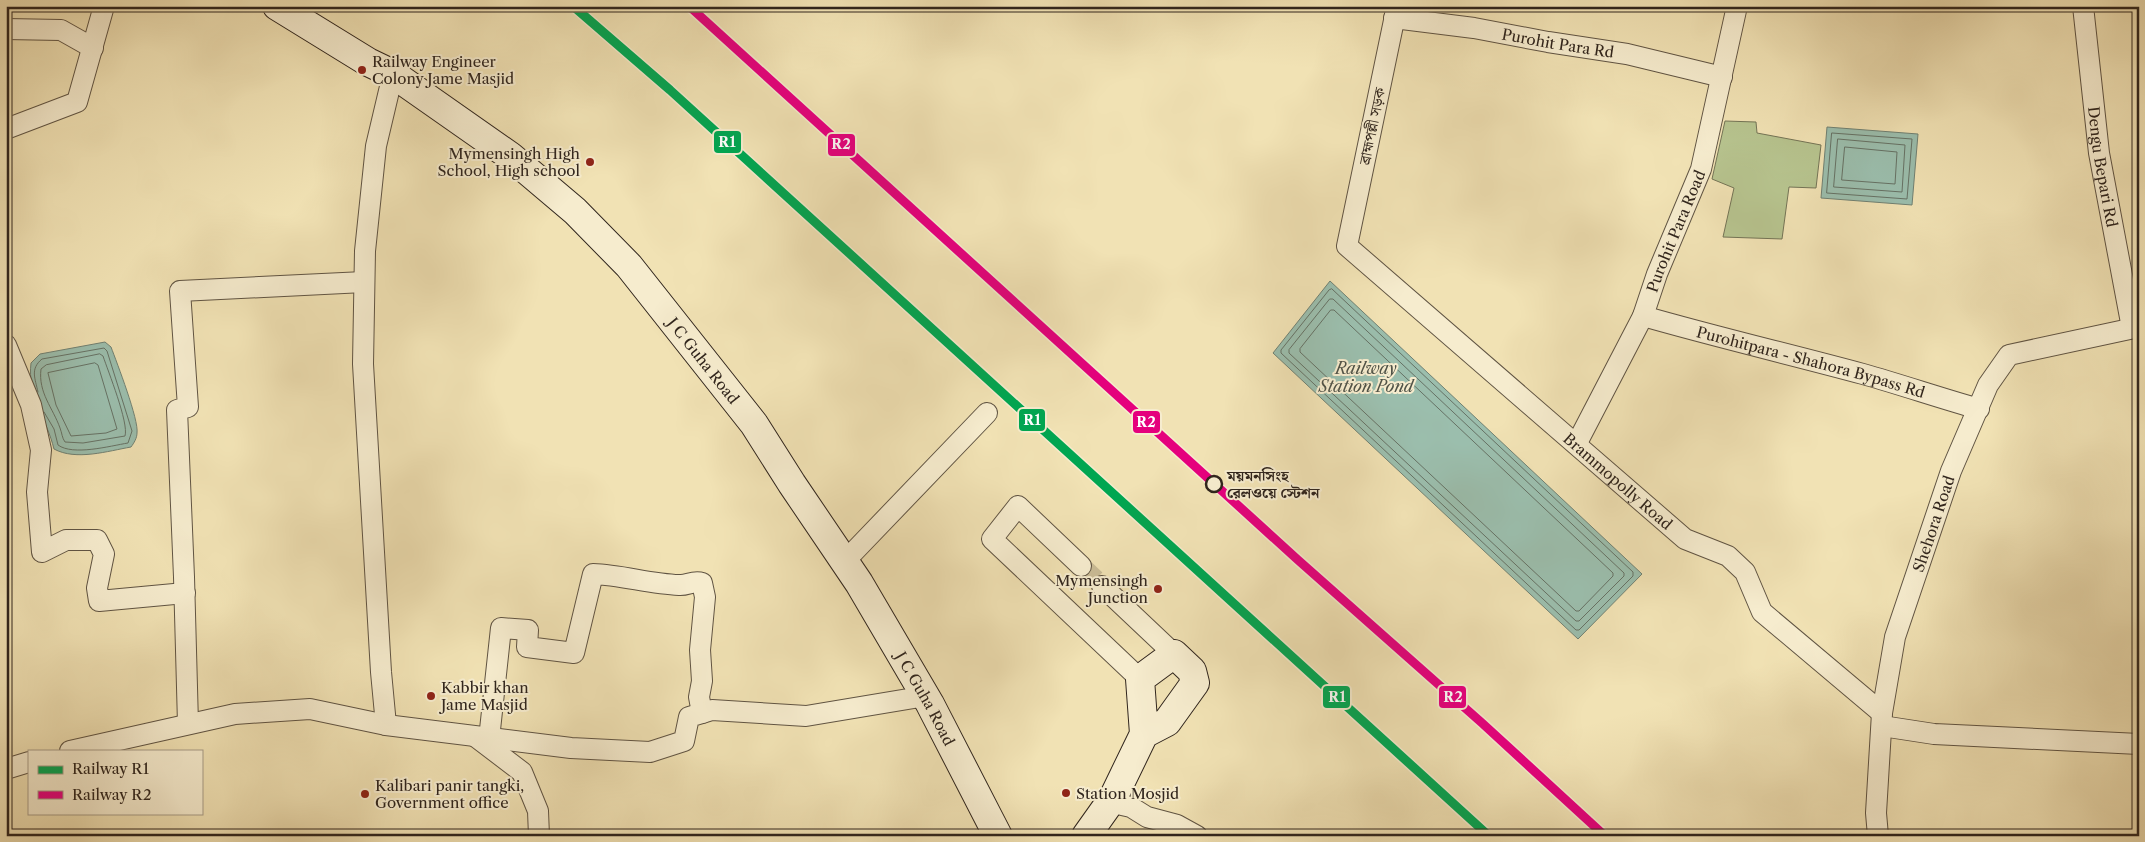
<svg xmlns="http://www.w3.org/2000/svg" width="2145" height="842" font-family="'Libre Caslon Text','Noto Serif Bengali',serif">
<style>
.green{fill:#b7c48f;stroke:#747456}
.water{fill:#9bbead;stroke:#708173}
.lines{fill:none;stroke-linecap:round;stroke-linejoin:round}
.shore{stroke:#667265;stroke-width:1}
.street-tunnel{stroke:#cabc96;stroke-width:20;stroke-dasharray:20 10;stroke-linecap:butt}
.street-casing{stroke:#605443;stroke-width:22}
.secondary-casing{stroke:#30251d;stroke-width:30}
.street{stroke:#f6ecce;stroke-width:20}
.secondary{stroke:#f6ecce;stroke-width:28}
.rail-1-casing{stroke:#f6ecce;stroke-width:12}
.rail-2-casing{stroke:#f6ecce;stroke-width:12}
.rail-1{stroke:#00a651;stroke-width:9}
.rail-2{stroke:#e5007d;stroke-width:9}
.poi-dot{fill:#8f2418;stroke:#f6ecce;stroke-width:2}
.stop-dot{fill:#f6ecce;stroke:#30251d;stroke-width:2.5}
.labels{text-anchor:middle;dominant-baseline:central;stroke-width:4;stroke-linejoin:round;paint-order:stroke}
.street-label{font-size:15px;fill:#30251d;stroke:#f6ecce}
.poi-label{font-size:15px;fill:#30251d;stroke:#f6ecce;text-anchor:start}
.stop-label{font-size:15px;font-weight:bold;fill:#30251d;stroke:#f6ecce;text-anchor:start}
.water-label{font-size:16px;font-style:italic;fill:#505348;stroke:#f6ecce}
.line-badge{stroke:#f6ecce;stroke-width:2}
.badge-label{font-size:14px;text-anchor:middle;font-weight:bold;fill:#fff}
</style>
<rect width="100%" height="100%" fill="#f1e2b4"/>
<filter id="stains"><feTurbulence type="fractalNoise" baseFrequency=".004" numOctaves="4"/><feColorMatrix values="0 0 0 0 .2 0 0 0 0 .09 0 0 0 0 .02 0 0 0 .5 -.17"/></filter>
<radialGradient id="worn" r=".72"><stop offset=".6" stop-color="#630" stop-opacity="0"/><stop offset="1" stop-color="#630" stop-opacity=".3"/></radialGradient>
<path class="green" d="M1725 121 1756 122 1757 133 1821 145 1816 188 1789 187 1782 239 1723 237 1734 188 1712 179Z"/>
<path class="water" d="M1827 127 1918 134 1912 205 1821 198Z
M1330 281 1642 574 1578 639 1273 353Z
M105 342 111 347C117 363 139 420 137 433 137 438 134 443 131 447 108 451 76 461 54 449 47 420 27 394 31 363L40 354Z"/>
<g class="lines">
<path class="shore" d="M1832 133 1912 139 1907 199 1827 193Z
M1838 139 1905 145 1902 192 1834 187Z
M1845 147 1897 152 1895 184 1842 180Z
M1332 289 1633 572V576L1579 630H1576L1281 353V350L1329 290Z
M1330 299H1333L1624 573V576L1579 621H1576L1289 353V350Z
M1331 310H1334L1613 573V576L1579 611H1576L1300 352V349Z
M100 354 103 356C108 371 129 423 125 436L83 443 65 442C62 438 62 433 60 428 53 408 38 393 41 369L46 365Z
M95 363 98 365 117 429 106 433 71 436 56 405 48 373Z
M38 392C35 378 30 369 42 359L104 348 107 351 132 431 128 443C110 446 73 456 58 445L54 429 44 412"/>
<path class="street-tunnel" d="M1081 566 1102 586"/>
<g class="street-casing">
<g id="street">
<path id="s1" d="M1397 6 1347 246 1685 539 1728 556 1745 572 1762 612 1882 713"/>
<path id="s2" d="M2083 6 2099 153 2132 328"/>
<path id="s3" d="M1394 18 1474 28 1548 42 1627 54 1722 77"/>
<path d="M6 29 61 30 93 48"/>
<path d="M6 129 77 102 104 6"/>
<path id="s4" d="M1643 316C1716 337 1789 354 1863 374 1902 385 1940 398 1979 409"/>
<path d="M6 345 31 405 41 450 37 492 42 552 66 540H97L104 554 97 588 99 601 185 593"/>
<path id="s5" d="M1577 443 1643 316 1657 274 1701 169 1737 6"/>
<path d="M844 562 987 413"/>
<path d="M1081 566 1018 506 992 539 1140 679"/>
<path d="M1102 586 1174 654"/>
<path d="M188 724 184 577 177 410 188 407 180 291 364 282"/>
<path d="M386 725 381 672 363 364 365 251 376 146 393 74"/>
<path d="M1882 726 1934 734 2139 744"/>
<path d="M476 737 522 772 538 811 539 836"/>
<path d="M489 739 501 628 528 630 527 647 574 653 593 574C622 575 650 584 679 585 687 586 693 580 702 583L705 597 700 650 702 681 699 697 702 713"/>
<path d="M70 751 235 714 310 709 386 725 571 748 650 752 684 741 689 717 712 710 806 716 926 696"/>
<path d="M6 769 29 762"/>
<path d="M1113 798 1122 805 1131 807 1147 817 1177 825 1197 836"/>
<path id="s6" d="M1878 836 1876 813 1882 713 1895 637 1951 471 1988 385 2009 355 2139 327"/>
</g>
</g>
<g class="secondary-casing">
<g id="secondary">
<path id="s7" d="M277 6 368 62 393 74 510 156 575 211 629 266 754 424 792 484 859 583 930 704 998 836"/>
<path d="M1086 836 1113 798 1144 734 1140 679 1174 654 1192 671 1195 683 1167 722 1144 734"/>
</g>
</g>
<use href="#street" class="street"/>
<use href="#secondary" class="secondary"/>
<g class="rail-1-casing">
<path id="rail-1" d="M573 6 670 90 1489 836"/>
</g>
<g class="rail-2-casing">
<path id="rail-2" d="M689 6 1298 560 1482 723 1605 836"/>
</g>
<use href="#rail-1" class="rail-1"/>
<use href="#rail-2" class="rail-2"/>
</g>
<g class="poi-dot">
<circle cx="362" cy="70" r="5"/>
<circle cx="590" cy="162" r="5"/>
<circle cx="1158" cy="589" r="5"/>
<circle cx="431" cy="696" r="5"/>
<circle cx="1066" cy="793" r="5"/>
<circle cx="365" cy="794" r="5"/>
</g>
<circle class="stop-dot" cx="1214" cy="484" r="8"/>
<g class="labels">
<g class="street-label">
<text stroke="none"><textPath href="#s3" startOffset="166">Purohit Para Rd</textPath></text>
<text transform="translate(1372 126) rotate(-78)">ব্রাহ্মপল্লী সড়ক</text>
<text stroke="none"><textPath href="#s2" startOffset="162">Dengu Bepari Rd</textPath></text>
<text stroke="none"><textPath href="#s5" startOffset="234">Purohit Para Road</textPath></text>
<text stroke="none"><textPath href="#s7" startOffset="560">J C Guha Road</textPath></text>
<text stroke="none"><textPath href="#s4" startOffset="174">Purohitpara - Shahora Bypass Rd</textPath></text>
<text stroke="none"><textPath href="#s1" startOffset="604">Brammopolly Road</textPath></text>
<text stroke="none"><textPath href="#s6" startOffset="320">Shehora Road</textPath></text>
<text stroke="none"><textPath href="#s7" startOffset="965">J C Guha Road</textPath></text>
</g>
<g class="poi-label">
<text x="372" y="61">Railway Engineer<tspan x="372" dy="17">Colony Jame Masjid</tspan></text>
<text x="580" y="153" text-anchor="end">Mymensingh High<tspan x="580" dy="17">School, High school</tspan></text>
<text x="1148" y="580" text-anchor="end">Mymensingh<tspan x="1148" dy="17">Junction</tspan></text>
<text x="441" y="687">Kabbir khan<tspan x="441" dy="17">Jame Masjid</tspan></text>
<text x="375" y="785">Kalibari panir tangki,<tspan x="375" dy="17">Government office</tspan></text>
<text x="1076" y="793">Station Mosjid</text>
</g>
<g class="stop-label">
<text x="1227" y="475">ময়মনসিংহ<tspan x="1227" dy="17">রেলওয়ে স্টেশন</tspan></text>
</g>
<g class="water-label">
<text x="1366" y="368">Railway<tspan x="1366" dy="18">Station Pond</tspan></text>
</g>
</g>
<g class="line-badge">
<rect x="713" y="130" width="29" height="24" rx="5" fill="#00a651"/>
<rect x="827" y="133" width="29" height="24" rx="5" fill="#e5007d"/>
<rect x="1018" y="408" width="28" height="24" rx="5" fill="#00a651"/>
<rect x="1132" y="410" width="29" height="24" rx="5" fill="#e5007d"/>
<rect x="1438" y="685" width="29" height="24" rx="5" fill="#e5007d"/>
<rect x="1322" y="685" width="29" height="24" rx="5" fill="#00a651"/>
</g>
<g class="badge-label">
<text x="727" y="147">R1</text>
<text x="841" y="149">R2</text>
<text x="1032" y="425">R1</text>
<text x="1146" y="427">R2</text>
<text x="1453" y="702">R2</text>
<text x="1337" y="702">R1</text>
</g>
<rect width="2145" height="842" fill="none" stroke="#f1e2b4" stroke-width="25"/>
<rect x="8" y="8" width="2130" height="827" fill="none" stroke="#30251d" stroke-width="2.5"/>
<rect x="12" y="12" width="2120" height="817" fill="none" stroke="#30251d"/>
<rect x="28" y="750" width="175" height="65" fill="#f6ecce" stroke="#a79c87"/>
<rect x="38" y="766" width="25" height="8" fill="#00a651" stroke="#a79c87"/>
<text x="72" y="774" font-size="15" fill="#30251d">Railway R1</text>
<rect x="38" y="791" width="25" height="8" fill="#e5007d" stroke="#a79c87"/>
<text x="72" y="800" font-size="15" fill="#30251d">Railway R2</text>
<rect width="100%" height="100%" filter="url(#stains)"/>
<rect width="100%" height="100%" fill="url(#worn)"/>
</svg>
